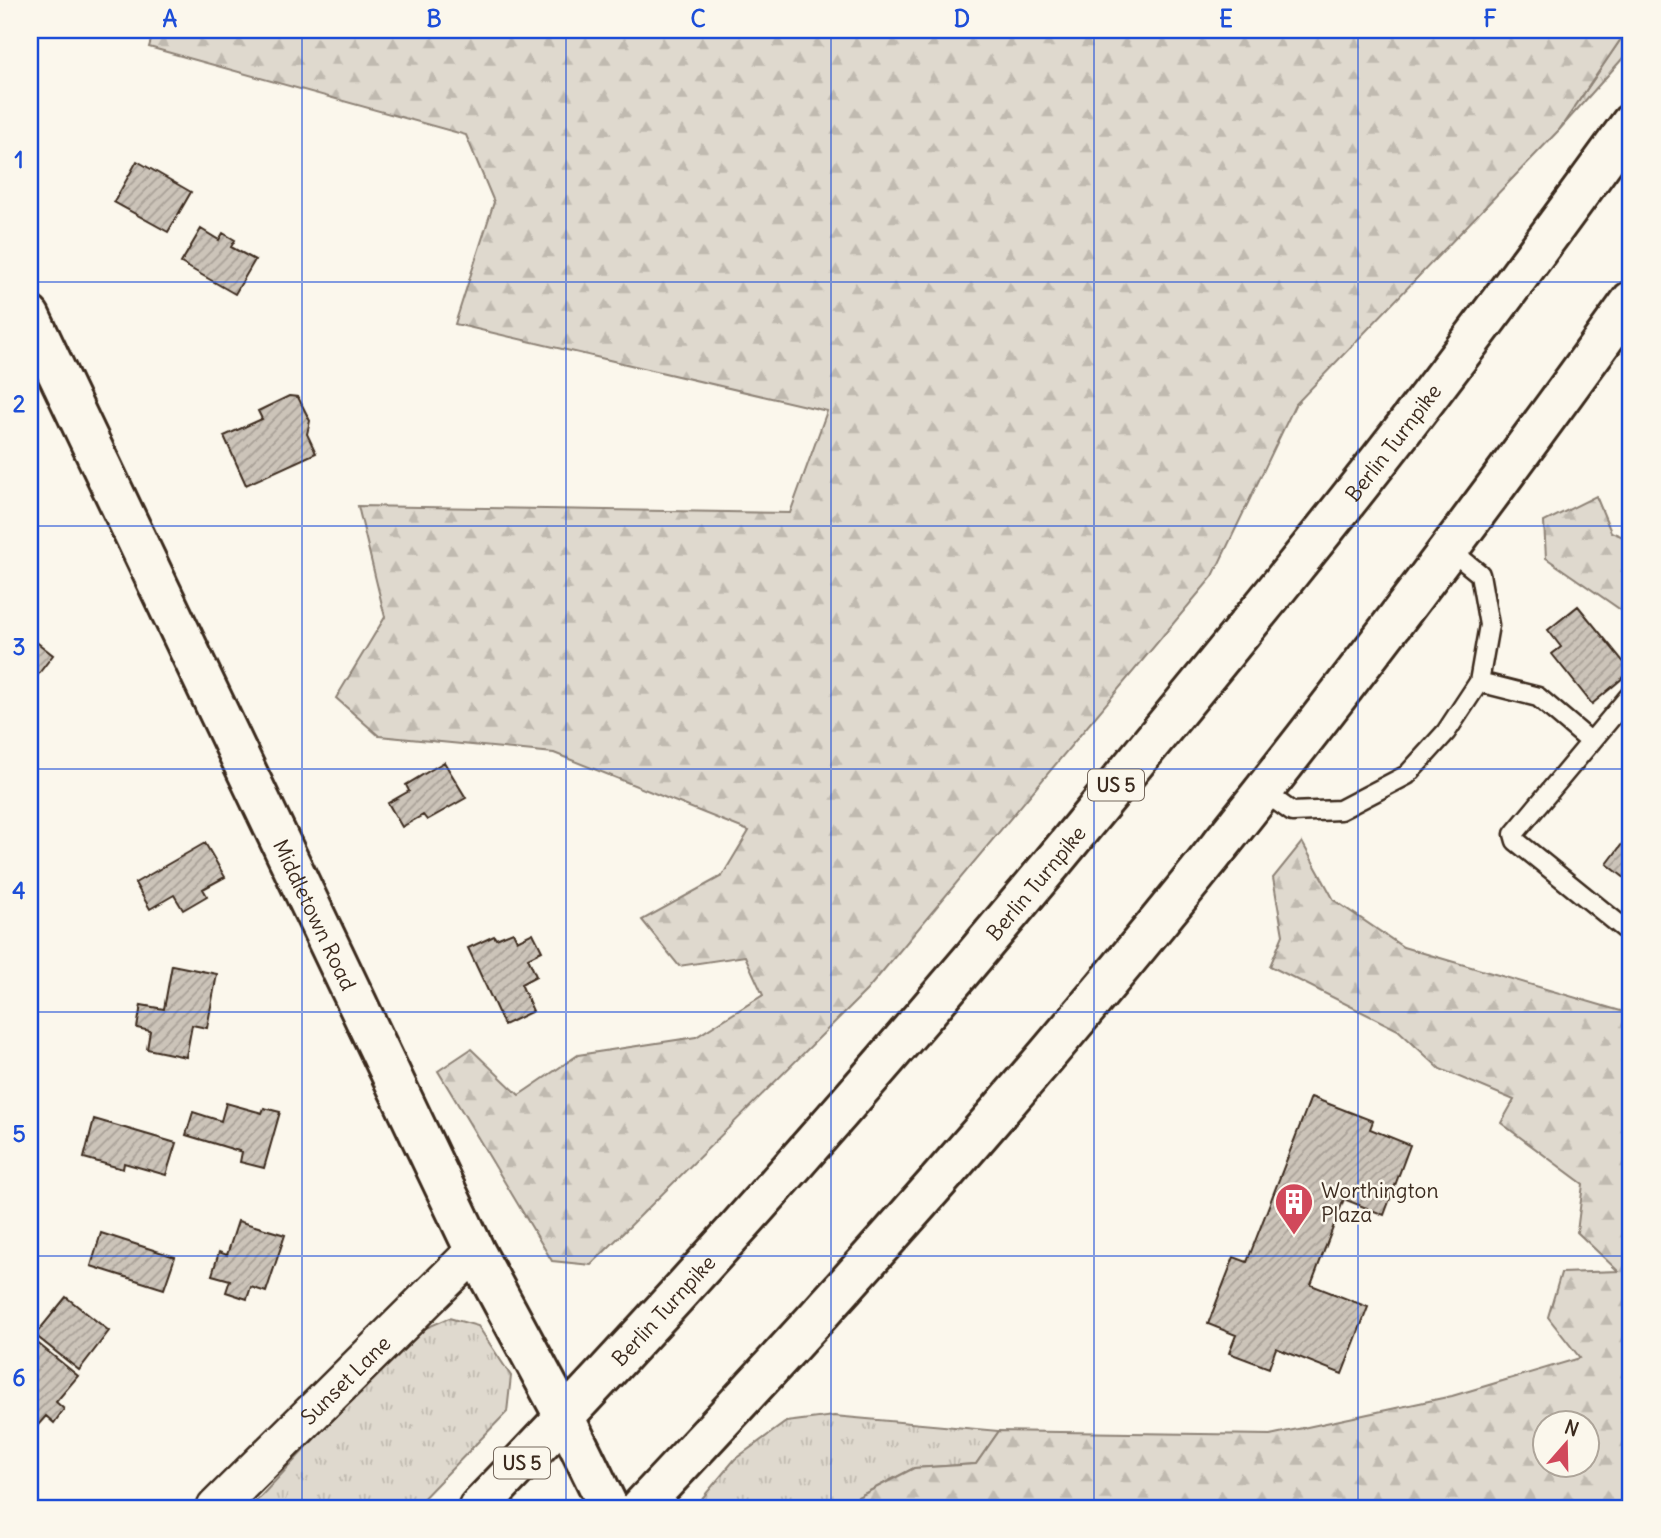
<svg xmlns="http://www.w3.org/2000/svg" width="1661" height="1538" font-family="Delius,sans-serif">
<style>
.grass{fill:url(#grass-tufts);stroke:#8d8276;stroke-width:2}
.forest{fill:url(#forest-firs);stroke:#8d8276;stroke-width:2;fill-rule:evenodd}
.building{fill:url(#building-hatch);stroke:#3b2a1e;stroke-width:2}
.lines{fill:none;stroke-linecap:round;stroke-linejoin:round}
.lane-casing{stroke:#3b2a1e;stroke-width:23}
.street-casing{stroke:#3b2a1e;stroke-width:42}
.secondary-casing{stroke:#3b2a1e;stroke-width:44}
.highway-casing{stroke:#3b2a1e;stroke-width:44}
.lane{stroke:#fbf7ec;stroke-width:18}
.street{stroke:#fbf7ec;stroke-width:37}
.secondary{stroke:#fbf7ec;stroke-width:38}
.highway{stroke:#fbf7ec;stroke-width:38}
.grid{fill:none;stroke:#1d4ed8;stroke-width:2;stroke-opacity:0.55}
.labels{text-anchor:middle;dominant-baseline:central;stroke-width:5;stroke-linejoin:round;paint-order:stroke}
.shield{fill:#fbf7ec;stroke:#75685c;stroke-width:2}
.shield-label{font-size:19px;font-weight:bold;fill:#3b2a1e}
.street-label{font-size:21px;fill:#3b2a1e;stroke:#fbf7ec}
.poi-label{font-size:21px;fill:#3b2a1e;stroke:#fbf7ec;text-anchor:start}
.neatline{fill:none;stroke:#1d4ed8;stroke-width:2.5}
.grid-label{font-size:23px;text-anchor:middle;font-weight:bold;fill:#1d4ed8}
</style>
<defs>
<pattern id="grass-tufts" width="24" height="20" patternUnits="userSpaceOnUse" patternTransform="scale(1.75)"><rect width="24" height="20" fill="#dfd9ce"/><path d="M3 7l-1-3M5 7V3M7 7l1-3M15 17l-1-3M17 17v-4M19 17l1-3" fill="none" stroke="#c0bab0"/></pattern>
<pattern id="forest-firs" width="22" height="20" patternUnits="userSpaceOnUse" patternTransform="scale(1.75)"><rect width="22" height="20" fill="#dfd9ce"/><path d="M5 1l3.5 6h-7zM16 11l3.5 6h-7z" fill="#c0bab0"/></pattern>
<pattern id="building-hatch" width="6" height="6" patternUnits="userSpaceOnUse" patternTransform="scale(1.75)"><rect width="6" height="6" fill="#ccc4b9"/><path d="M-1 1l2-2M0 6l6-6M5 7l2-2" fill="none" stroke="#a79f96"/></pattern>
</defs>
<rect width="100%" height="100%" fill="#fbf7ec"/>
<filter id="ink" filterUnits="userSpaceOnUse"><feTurbulence type="fractalNoise" baseFrequency=".0143" numOctaves="2"/><feDisplacementMap in="SourceGraphic" scale="14" xChannelSelector="R" yChannelSelector="G"/><feConvolveMatrix kernelMatrix="1 2 1 2 8 2 1 2 1" color-interpolation-filters="sRGB"/></filter>
<g filter="url(#ink)">
<path class="grass" d="M1627 30H1631V49L1559 130Z
M449 1318 478 1326 511 1376 507 1412 414 1508H250L412 1334Z
M834 1416 999 1431 976 1464 914 1468 837 1508H694L735 1459 786 1422Z"/>
<path class="forest" d="M154 30H1627L1559 130 1295 405 1213 576 867 990 591 1265 552 1261 438 1071 471 1049 519 1095 578 1055 696 1037 763 995 745 956 679 966 642 920 722 876 749 831 554 753 379 736 336 698 385 617 358 506 790 513 827 411 455 324 494 202 466 135 149 47Z
M1596 496 1611 532 1631 540V617L1546 558 1544 522Z
M1302 842 1334 900 1403 947 1631 1014V1508H837L914 1468 976 1464 999 1431 1270 1435 1452 1396 1580 1358 1548 1317 1561 1273 1618 1271 1577 1232 1583 1184 1501 1123 1514 1100 1440 1069 1398 1030 1270 966 1283 935 1273 878ZM1546 1422H1588V1464H1546Z"/>
<path class="building" d="M137 161 191 192 168 232 114 202Z
M201 229 219 240 223 233 235 240 231 247 255 260 235 294 181 263Z
M289 396 298 397 310 421 307 434 316 453 246 485 224 436 262 419 258 411Z
M1578 606 1631 671 1592 704 1552 654 1561 647 1548 630Z
M30 637 53 655 30 685Z
M444 762 466 798 427 820 423 815 402 827 388 803 409 791 406 785Z
M1631 832V883L1607 864Z
M205 843 225 877 203 889 207 896 183 910 174 895 150 909 135 883Z
M513 932 517 941 533 933 542 951 528 958 536 976 521 984 533 1011 504 1025 468 948 494 936 496 939Z
M172 965 217 974 207 1028 192 1025 186 1057 147 1049 150 1031 137 1028 141 1005 164 1009Z
M1311 1097 1373 1121 1370 1129 1410 1145 1384 1215 1344 1199 1311 1285 1368 1307 1342 1374 1276 1348 1269 1368 1229 1353 1236 1335 1208 1324 1234 1257 1247 1262Z
M226 1103 262 1113 264 1108 280 1112 264 1168 240 1162 242 1152 186 1135 193 1112 221 1121Z
M94 1119 176 1143 166 1175 124 1163 123 1169 84 1158Z
M238 1221 285 1235 266 1292 251 1287 247 1299 226 1292 230 1280 212 1275 219 1252 227 1255Z
M101 1233 175 1257 164 1289 91 1266Z
M66 1297 109 1331 79 1370 35 1335Z
M30 1337 78 1376 56 1402 64 1409 54 1423 46 1416 31 1433Z"/>
<g class="lines">
<g class="lane-casing">
<path id="lane" d="M1479 682 1538 697 1591 742
M1631 694 1514 834 1516 841 1631 934
M1263 791 1292 812 1340 810 1407 775 1446 732 1479 682 1489 625 1480 574 1449 549"/>
</g>
<g class="street-casing">
<g id="street">
<path id="s1" d="M216 1508 475 1251"/>
</g>
</g>
<g class="secondary-casing">
<g id="secondary">
<path id="s2" d="M30 316 475 1251 565 1418 609 1508"/>
</g>
</g>
<g class="highway-casing">
<g id="highway">
<path id="s3" d="M478 1508C700 1277 911 1036 1114 788 1231 646 1348 504 1459 356 1518 279 1574 201 1631 123"/>
<path d="M640 1508C793 1346 942 1181 1085 1010 1277 782 1457 543 1631 301"/>
</g>
</g>
<use href="#lane" class="lane"/>
<use href="#street" class="street"/>
<use href="#secondary" class="secondary"/>
<use href="#highway" class="highway"/>
</g>
</g>
<path class="grid" d="M302 30V1508M566 30V1508M831 30V1508M1094 30V1508M1358 30V1508M30 282H1631M30 526H1631M30 769H1631M30 1012H1631M30 1256H1631"/>
<defs>
<g id="building-pin" transform="scale(2.0125)"><path d="M0 17L-7.5 6A9.5 9.5 0 1 1 7.5 6Z" fill="#d1495b" stroke="#fbf7ec"/><path d="M-4-6H4V6H1V3H-1V6H-4ZM-2.5-4.3h1.7v1.8h-1.7ZM.8-4.3h1.7v1.8H.8ZM-2.5-1h1.7V.8h-1.7ZM.8-1h1.7V.8H.8Z" fill="#fff"/></g>
</defs>
<g fill-rule="evenodd">
<use href="#building-pin" x="1294" y="1202"/>
</g>
<g class="labels">
<g class="shield">
<rect x="1088" y="769.5" width="56" height="31" rx="5"/>
<rect x="494" y="1447.5" width="56" height="31" rx="5"/>
</g>
<g class="shield-label">
<text x="1116" y="785">US 5</text>
<text x="522" y="1463">US 5</text>
</g>
<g class="street-label">
<text stroke="none"><textPath href="#s3" startOffset="1405">Berlin Turnpike</textPath></text>
<text stroke="none"><textPath href="#s3" startOffset="838">Berlin Turnpike</textPath></text>
<text stroke="none"><textPath href="#s2" startOffset="663">Middletown Road</textPath></text>
<text stroke="none"><textPath href="#s3" startOffset="271">Berlin Turnpike</textPath></text>
<text stroke="none"><textPath href="#s1" startOffset="182">Sunset Lane</textPath></text>
</g>
<g class="poi-label">
<text x="1321" y="1190">Worthington<tspan x="1321" dy="24">Plaza</tspan></text>
</g>
</g>
<rect width="1661" height="1538" fill="none" stroke="#fbf7ec" stroke-width="77"/>
<g transform="translate(1566 1444) rotate(20)"><circle r="33" fill="#fbf7ec" stroke="#aea59a" stroke-width="2"/>
<path d="M0-5L12 26L0 18L-12 26Z" fill="#d1495b"/>
<text y="-10" font-size="19" font-weight="bold" text-anchor="middle" fill="#3b2a1e">N</text>
</g>
<rect x="38" y="38" width="1584" height="1462" class="neatline"/>
<g class="grid-label">
<text x="170" y="27">A</text>
<text x="434" y="27">B</text>
<text x="698" y="27">C</text>
<text x="962" y="27">D</text>
<text x="1226" y="27">E</text>
<text x="1490" y="27">F</text>
<text x="19" y="168">1</text>
<text x="19" y="412">2</text>
<text x="19" y="655">3</text>
<text x="19" y="899">4</text>
<text x="19" y="1142">5</text>
<text x="19" y="1386">6</text>
</g>
</svg>
